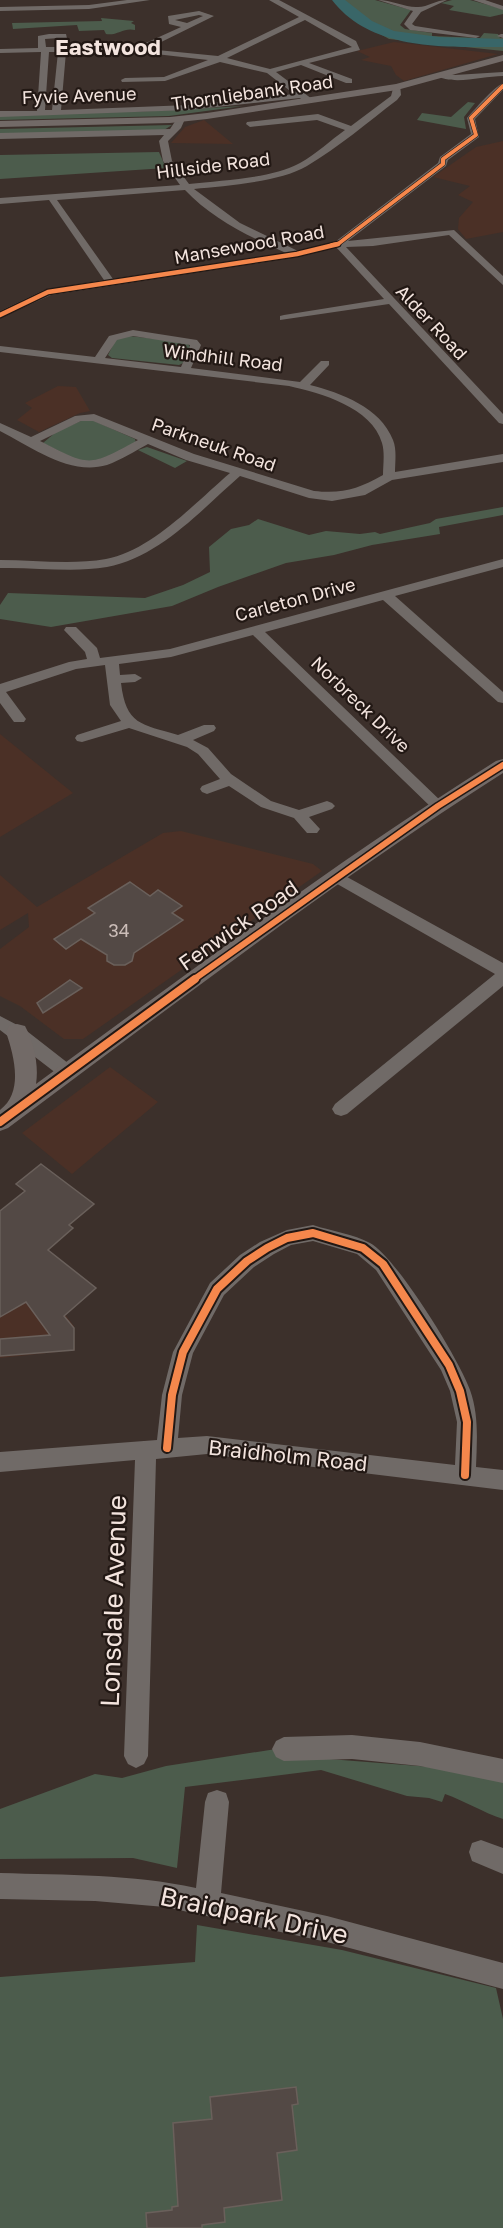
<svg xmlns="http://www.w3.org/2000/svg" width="503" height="2228" font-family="'Golos Text',sans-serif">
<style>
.built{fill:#4b3026}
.green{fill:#4c5c4c}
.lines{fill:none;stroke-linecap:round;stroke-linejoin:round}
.river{fill:#396668;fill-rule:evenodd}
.building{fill:#534945;stroke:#6a605b;stroke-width:1.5}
.minor{fill:#706a67;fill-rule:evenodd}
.major{fill:#726a67;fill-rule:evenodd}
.cycleway-far3-casing{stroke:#221814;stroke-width:5}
.cycleway-far2-casing{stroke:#221814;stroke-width:7}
.cycleway-far1-casing{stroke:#221814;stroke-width:9}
.cycleway-casing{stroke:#221814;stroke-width:12}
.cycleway-far3{stroke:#f5874c;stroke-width:4}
.cycleway-far2{stroke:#f5874c;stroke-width:4.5}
.cycleway-far1{stroke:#f5874c;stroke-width:6}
.cycleway{stroke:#f5874c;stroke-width:8}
.labels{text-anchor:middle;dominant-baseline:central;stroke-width:4.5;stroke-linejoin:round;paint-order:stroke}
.far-street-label{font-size:18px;fill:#f3e4de;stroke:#221814}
.number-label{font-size:18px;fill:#cbbdb8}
.street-label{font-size:21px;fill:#f3e4de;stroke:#221814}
.far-district-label{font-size:22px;font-weight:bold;fill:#f3e4de;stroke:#221814}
.near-street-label{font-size:26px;fill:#f3e4de;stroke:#221814}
</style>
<rect width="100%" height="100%" fill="#3c302b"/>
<path class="built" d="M394 42 498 54 404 81 396 75 391 66 361 60 370 57 357 51Z
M204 120 233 144 171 143 185 127Z
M503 141V232L466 239 458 229 459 218 473 202 458 195 470 186 433 177 476 147Z
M58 386 76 387 90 411 80 413 39 432 17 420 32 408 25 403Z
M0 734 73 793 0 837Z
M181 831 313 864 322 871 83 1039H64L20 1006 0 996V949L29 927 28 913 0 930V875L37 907 163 833Z
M110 1067 158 1102 72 1174 22 1133Z
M0 1233 74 1326 75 1350 0 1358Z"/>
<path class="green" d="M341 0H375L411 10 400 25 405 29 432 33V36L480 38 484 33 498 34 500 38H503V51L389 39 375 31 380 29Z
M452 0H470L503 9V14L490 17 449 10 454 6 441 3Z
M101 18 134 21 131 23 135 25V30C124 27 117 36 106 34L104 30 79 31 77 25 13 29 12 23 102 21Z
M468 102 475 103 464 117 466 129 417 120 422 113 451 117Z
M243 106 169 116 0 120V115L154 111Z
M172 125 164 130 0 135V129Z
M159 152 166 168 0 179V155Z
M129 336 184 342 190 346 183 363 179 365 112 358 108 355 116 339Z
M83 420H92L135 439 136 443 96 463 76 460 43 443 56 432Z
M147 447 187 461 175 468 138 450Z
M503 507V515L439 527 440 534 372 545 334 555 286 563 218 587 172 606 51 627 0 619V605L8 593 145 598 183 585 210 572 209 547 231 529 249 525 258 519 309 535 326 531 360 534 375 532 380 534 430 523 436 519Z
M276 1749 278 1755 431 1767 503 1782V1819C482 1812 465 1801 445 1794L442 1802 429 1798 407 1796 321 1770 185 1787 177 1868 133 1858 0 1859V1809L95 1774 122 1778 166 1766Z
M197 1925 342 1950 496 1988 503 2019V2228H0V1977L195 1962Z"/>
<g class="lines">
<path class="river" d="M332 0H345L372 21 394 31 439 37 503 39V47C445 47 371 51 332 0Z"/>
</g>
<path class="building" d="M130 882 150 896 158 890 182 906 172 913 183 920 134 953 132 961 125 965H114L107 961V955L81 939 66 949 54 939 95 913 88 908Z
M70 980 82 988 43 1013 37 1003Z
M41 1164 94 1204 69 1225 73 1228 48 1250 96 1288 64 1316 74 1328V1350L0 1356V1339L50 1335 26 1302 0 1317V1211L25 1191 16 1184Z
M296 2087 298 2104 292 2105 297 2150 277 2153 282 2200 224 2208 225 2222 202 2225V2228H147L146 2213 172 2210V2207L178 2206 173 2123 212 2119 210 2097Z"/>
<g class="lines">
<path class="minor" d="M127 0H150L89 9 0 11V7L89 5Z
M269 0H279L356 41 360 50 309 63 352 79V83H346L301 65 276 72 312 99V103H306L300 98 189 110 0 117V111H37L41 52 0 53V49L38 48V36L49 34H66L69 47H137L181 27 169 24 168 16 199 11 214 16 147 49 218 56 299 17ZM199 15 203 16 187 23 175 20ZM305 20 352 47 270 69 227 58ZM59 38 61 47H46L45 39ZM121 50 208 60 164 77 125 78 121 80 122 82 165 81 220 62 267 73 294 94 189 105 61 110 66 52ZM49 52H58L52 110H45Z
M378 0C391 0 407 8 418 7 428 7 436 0 447 0L421 12 412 24 415 26 480 36 476 38 410 30 404 24 413 11Z
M473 0H485L503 6V10Z
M501 34H503V38L497 36Z
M503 72V76C482 76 453 86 435 75L439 73 455 75Z
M503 83V90L475 119 479 137 448 160 446 166 348 241 454 230 503 276V285L449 235 373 246 346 247 503 414V424L499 423 389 304 280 320V316L284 315 384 299 336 247 297 257 51 295 0 318V311L44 290 104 280 49 200 0 204V198L180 185 163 161 159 141 164 135 0 139V133L170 129 178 117 181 116 185 119 181 128 168 141 172 161 189 184C223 180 270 179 300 163 316 154 331 140 345 130L317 120 250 127 246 124 247 122 318 114 351 126 391 96 394 85H400L401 95 397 100C368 122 339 147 307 166 280 182 226 186 194 189L240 223 298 251 335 242 438 163 440 157 471 134 467 118C476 108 492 89 503 83ZM185 190C212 219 250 237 286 253L113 279 57 200Z
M133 330 197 340 201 345 191 368 300 382 321 361H329V365L310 385C341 393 380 407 393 440 397 450 395 462 395 472L503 454V462L392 480 365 495 332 501 309 498 240 476C201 510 160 557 107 567 72 573 35 567 0 568V560C34 560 72 565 106 559 151 551 196 502 230 473L186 460 148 444C135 451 121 460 107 465 69 476 32 447 0 431V423L31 437 75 416 94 414 194 454 314 491C343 494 358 489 383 475 383 465 385 453 382 443 372 407 320 393 289 386L0 352V346L95 357 109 336ZM133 336 190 345V346L181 367 105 358 117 340ZM81 421H93L138 440C88 467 91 467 40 441Z
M503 559V567L395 596 503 692V703L498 702 383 600 265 632 443 803 446 806 443 809H433L253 635 171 657 119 664 120 675 135 674 142 678 135 682 121 683C126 725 141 724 178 735L204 725H214L216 728 214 731 193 740 208 748 231 774 271 801 299 810 327 801 332 803 335 806 332 809 309 817 320 829 317 833H307L294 818 261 807 229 786 207 794 202 792 200 789 202 786 220 779 198 754 187 747 129 728 82 742 77 741 75 738 77 735 121 721 110 705 105 665 76 669 6 692 26 719 24 722H14L0 703V684L69 662 87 659 85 652 64 630 66 627H76L97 648 100 658 170 649Z
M338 872 503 963V986L347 1114 341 1116 335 1114 332 1109 335 1104 495 974 332 881 330 877 332 873Z
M0 1016 23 1028 73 1067 76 1072 73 1077 67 1079 61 1077 0 1030Z
M313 1225C331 1231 354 1234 370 1243 397 1258 459 1359 470 1390 479 1415 477 1441 476 1467L503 1470V1490L207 1454 156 1459 148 1756 144 1764 136 1768 128 1764 124 1756 135 1460 0 1472V1452L157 1440 162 1395 173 1352 210 1283 240 1255 260 1242 287 1230ZM313 1241 357 1254 376 1270 441 1370 450 1391 457 1422 455 1465 207 1436 178 1438 182 1395 193 1353 224 1295 254 1267 274 1254 291 1245Z
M352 1735 420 1742 503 1759V1783L420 1766 352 1759 284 1761 276 1757 272 1749 276 1741 284 1737Z
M217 1790 226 1793 229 1802 221 1893 327 1916 503 1963V1989L327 1942 165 1907 95 1901 0 1899V1873C66 1875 132 1874 196 1888L205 1802 208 1793Z
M481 1840 503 1848V1874L472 1861 469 1852 472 1843Z"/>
<path class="major" d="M503 55V61L397 90 207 119 170 123 0 127V121L170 117 207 113 396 84Z
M503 759V773C332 882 171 1007 8 1128L0 1131V1110C24 1092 14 1056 6 1032L9 1026 17 1024 25 1026C34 1043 39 1065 36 1084 187 974 338 860 496 761Z"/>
<g class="cycleway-far3-casing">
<path id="cycleway-far3" d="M332 245 338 244 443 164V159L476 135 471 118 503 86"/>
</g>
<g class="cycleway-far2-casing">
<path id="cycleway-far2" d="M0 315 48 292 297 254 338 244"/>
</g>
<g class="cycleway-far1-casing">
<path id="cycleway-far1" d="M193 980 438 806 503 765"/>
</g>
<g class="cycleway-casing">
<path id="cycleway" d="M0 1122 195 979
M167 1448 172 1395 183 1352 217 1289 247 1261 267 1248 287 1238 313 1233 363 1248 383 1264 449 1365 460 1391 467 1422 465 1475"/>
</g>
<use href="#cycleway-far3" class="cycleway-far3"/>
<use href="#cycleway-far2" class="cycleway-far2"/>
<use href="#cycleway-far1" class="cycleway-far1"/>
<use href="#cycleway" class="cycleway"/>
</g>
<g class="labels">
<g class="far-street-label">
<text transform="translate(252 92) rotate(-8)">Thornliebank Road</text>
<text transform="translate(79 95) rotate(-2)">Fyvie Avenue</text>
<text transform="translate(213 165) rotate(-7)">Hillside Road</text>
<text transform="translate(249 244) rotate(-10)">Mansewood Road</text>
<text transform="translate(432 322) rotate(47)">Alder Road</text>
<text transform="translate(223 357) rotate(7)">Windhill Road</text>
<text transform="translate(214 444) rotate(19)">Parkneuk Road</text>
<text transform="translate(295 599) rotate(-15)">Carleton Drive</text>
<text transform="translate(361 704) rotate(44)">Norbreck Drive</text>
</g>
<g class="number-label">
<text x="119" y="930">34</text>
</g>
<g class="street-label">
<text transform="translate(238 925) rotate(-35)">Fenwick Road</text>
<text transform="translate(288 1455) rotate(6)">Braidholm Road</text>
</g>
<g class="far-district-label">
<text x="108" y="46">Eastwood</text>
</g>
<g class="near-street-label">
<text transform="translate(113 1601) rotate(-88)">Lonsdale Avenue</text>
<text transform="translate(254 1915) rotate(12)">Braidpark Drive</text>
</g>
</g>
</svg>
